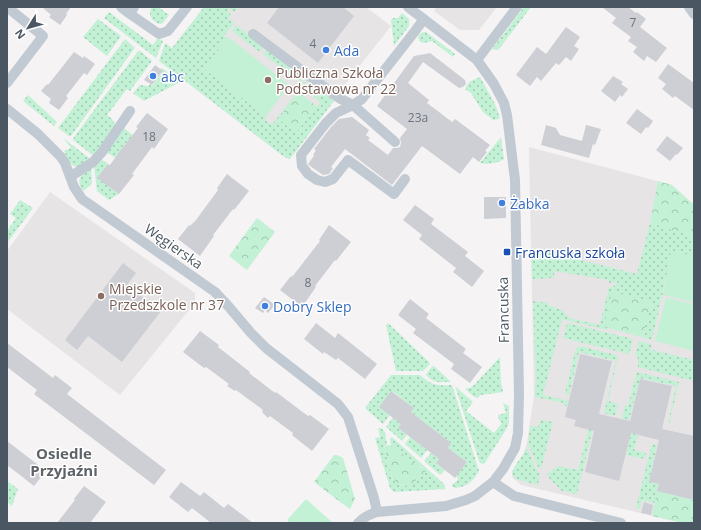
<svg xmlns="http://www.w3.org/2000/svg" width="701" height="530" font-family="'Open Sans',sans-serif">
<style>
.education{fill:#e6e4e5}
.grass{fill:url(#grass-dots)}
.forest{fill:url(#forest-crowns)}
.pitch{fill:#c3f1d5}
.building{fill:#cdcfd5}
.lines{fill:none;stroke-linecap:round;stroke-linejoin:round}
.street{stroke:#c1cad2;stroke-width:10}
.shop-dot{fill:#3f7fe0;stroke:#fff;stroke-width:1.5}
.education-dot{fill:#8d6e63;stroke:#fff;stroke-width:1.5}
.transit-dot{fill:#1a4fb4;stroke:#fff;stroke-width:1.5}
.labels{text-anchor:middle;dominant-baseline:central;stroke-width:3;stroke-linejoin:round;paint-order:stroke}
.number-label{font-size:12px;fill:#6b747e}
.shop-label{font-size:14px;fill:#366cbe;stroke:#fff;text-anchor:start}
.education-label{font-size:14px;fill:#785e54;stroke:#fff;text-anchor:start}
.street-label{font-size:14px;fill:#4a5661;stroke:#fff}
.transit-label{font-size:14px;fill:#164399;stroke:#fff;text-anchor:start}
.neighbourhood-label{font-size:15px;font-weight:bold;fill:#5f6368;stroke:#fff}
</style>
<defs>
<pattern id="grass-dots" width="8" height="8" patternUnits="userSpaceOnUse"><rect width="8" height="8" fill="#c3f1d5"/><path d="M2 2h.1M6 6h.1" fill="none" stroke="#a0c6b0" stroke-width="1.8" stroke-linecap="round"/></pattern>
<pattern id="forest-crowns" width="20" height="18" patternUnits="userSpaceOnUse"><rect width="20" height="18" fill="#c3f1d5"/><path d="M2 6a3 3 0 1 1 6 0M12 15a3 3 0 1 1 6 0" fill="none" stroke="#a0c6b0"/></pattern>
</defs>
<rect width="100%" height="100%" fill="#f5f3f3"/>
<path class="education" d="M212 7H366L391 26 289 156 168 64Z
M437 7H497L479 30H460L434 11Z
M529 147 672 185 694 205V523H683L521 485 513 478 512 476V471L522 457 527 443 534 395Z
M50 192 195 293V299L193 305 120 395 7 309V251Z"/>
<path class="grass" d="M152 7H158L169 15 163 23 160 24C152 21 147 15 152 7Z
M204 7H239L234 12 229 8 227 11 231 15 228 19 234 23 224 36 227 38 204 69 266 116 265 120 272 125 303 84 302 83 304 81 306 83 278 119 317 107 320 102 307 91 312 85 295 73 297 70 327 93V96L334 101 290 159H289L283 156 159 61 165 43 172 48Z
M524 7H531L499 49 496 50 492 49Z
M109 12 153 45 158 38 163 41 156 58 104 18Z
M402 13 409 19V26L394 46 391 20 393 18H398Z
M98 19 121 36 107 56 83 37Z
M236 25 264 46 260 52 232 31Z
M424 32H426L455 54 453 57 432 41C425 43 419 45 418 36L421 33Z
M125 39 135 48 134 49 71 136H69L58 128Z
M268 49 293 68 291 71 302 80 300 82 263 54Z
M138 51H140L152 61 130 91 127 89 107 115 112 119 115 124 114 130 94 156 73 140 74 137Z
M162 68 179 81 178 83 144 101 133 93 140 85 148 86 150 84 152 86 163 72 160 69Z
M480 77 495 104 500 118 499 119 493 120 483 112 471 93 465 89 469 82Z
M28 95 57 122 54 126 23 101Z
M124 128 134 136C128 139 118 152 117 159L106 152Z
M501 137V138L504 159C498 163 487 165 480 163Z
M63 138 89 158 90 160 77 167C69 165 68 158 64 151L71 148Z
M101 159 108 164 98 178 119 194 109 200 97 191 94 166Z
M91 168 92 184 83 191C75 179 81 176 91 168Z
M20 200 33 208 7 243V231L16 218 10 214Z
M650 223 675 228 694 236V256L671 252 662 296 652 340 642 337 652 302 612 292 604 327 608 329 607 330 562 319 543 395 569 401 568 406 563 405 564 403 535 397V385H536L533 301 548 303V305L562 310 569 318 600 325 609 287H613L618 282 609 283V280L555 271 553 278 532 279 531 248 637 274Z
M388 323 430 363 429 365 423 371H396L386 325Z
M567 323 633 339 629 354 563 338Z
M639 341 651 344V349L652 350 694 360V381L638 367V359L637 356 635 355Z
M580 346 616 355 618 357 608 401 618 404 615 416 604 413 616 361 579 352 569 395 565 394 576 348Z
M500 357 501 383 503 392 481 395 477 398 473 396 465 389 472 387Z
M434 366 451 382C440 382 434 384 426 375 428 372 430 367 434 366Z
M637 372 679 382 669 424H668L676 386 640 378 629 420 622 418 625 405 628 406Z
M391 375H420C431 385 437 386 452 385L479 471C473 482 466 487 455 488L451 485 457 481 458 479 456 476 467 462 448 448 451 443 411 412 414 408 392 391 390 415 383 424 365 408Z
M455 386 473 402 466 411 494 433 502 423 499 420 498 415 506 413 503 403 509 406V422L507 428 484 464 480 463 479 461Z
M393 417 401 424 398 428 407 435 402 441 386 427Z
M541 420 553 422 541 469 539 468 537 465 528 444 530 427 532 426 538 427Z
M590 423 594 424 577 494 562 491 550 479 547 474 558 466 578 470Z
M378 428H381L385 432 387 445 384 446 392 478 399 484 405 486C416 481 419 480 422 468L391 446 390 439 392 437 445 485V489L394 492 390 488 375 438 380 437Z
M631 433 638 435 634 450 646 453 645 459 626 455Z
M410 437 427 450 421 458 405 444Z
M652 444 657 445 649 482 659 484 654 503 642 500 640 509 636 508Z
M527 448 536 469 540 475 538 485 516 479 512 474C513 465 523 457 527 448Z
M431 453 439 459 436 463 445 470 440 475 424 461Z
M7 481 18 489 12 506 7 502Z"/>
<path class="forest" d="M299 92 317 107 296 133 278 119Z
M658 181 672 185 694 205V237L650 223Z
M257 218 275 232 247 270 229 256Z
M612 292 652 302 642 337 604 327Z
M390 445 422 468 426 471 413 483 405 486 399 484 392 478 384 446Z
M334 455H337L343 458 355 499 350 509 339 501 314 482Z
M657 491 694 500V523H683L652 516Z"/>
<path class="pitch" d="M228 37 289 85 266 116 204 69Z
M671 251 694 256V302L663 295Z
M666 298 694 304V351L655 341Z
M306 499 333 523H290L287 520Z"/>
<path class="building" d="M42 7H71L66 14 67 15 60 25 49 17 51 15Z
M279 7H343L354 16 318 63 267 23Z
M602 7H628L636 13 637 12 646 19 640 27 667 48 656 62 647 56 644 61 633 52 637 47 628 41 631 37 612 23 616 18Z
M566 27 580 37 574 46 579 49 571 61 566 57 559 65 556 63 541 81 537 77 530 86 516 75 537 47 546 54Z
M74 52 83 58 84 56 95 64 87 75 84 73 66 96 68 98 59 110 49 103 51 99 41 91 47 84 48 85Z
M430 53 465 80 466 84 463 87 459 88 423 62 408 83 429 100 427 103 439 112 452 122 455 119 490 145 485 151 487 152 479 162 473 157 460 174 422 146 392 185 345 149 331 167 333 168 329 174 323 175 310 166 308 164 314 156 313 155 316 150 314 149 331 127 339 119 352 117 369 130 366 135 370 138 368 140 388 155 393 148H397L400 147 401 143 400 138 407 129 377 106 414 56 431 53Z
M668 64 694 83V110L675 96 673 98 662 89 666 84 658 78Z
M155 65 163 71 152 85 144 80Z
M613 76 623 82 621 84 628 89 622 97 620 95 615 102 601 91Z
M637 109 653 121 648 128 646 127 641 134 626 123Z
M147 113 168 129 154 149 152 147 132 174 134 175 119 194 97 178 108 164 110 165 120 151 138 128 136 127Z
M546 125 556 128 560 135 582 141 586 125 601 129 595 145 593 144 589 158 541 145Z
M667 136 683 148 677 155 676 154 670 161 656 150Z
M227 174 249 191 234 210 233 209 213 235 214 236 200 256 178 239 189 225 190 226 196 220 218 190 217 188Z
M484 197H506V218L484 219Z
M415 205 434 219 431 224 468 252 465 256 484 271 472 287 453 272 456 268 419 239 422 235 403 220Z
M329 225 351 242 336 261 335 260 315 286 316 287 302 307 280 290 291 276 292 277 320 241 319 240Z
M123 263 136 273 127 285 161 311 122 362 88 336 77 350 65 340Z
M264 297 275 305 268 313 265 310 263 313 255 308Z
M410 299 429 314 426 318 466 349 463 353 482 367 470 383 451 369 454 364 413 333 416 329 398 315Z
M316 323 335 338 338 333 377 364 365 379 338 358 336 360 324 352 323 354 304 339Z
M200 331 219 345 218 347 250 372 249 373 275 393 276 392 308 416 310 415 329 429 312 451 292 435 293 433 270 416 268 418 262 412 263 410 236 390 235 391 227 386 229 384 206 367 204 368 183 352Z
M7 343 53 378 55 375 72 388 67 394 166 470 154 485 34 394 37 390 7 367Z
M580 354 612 361 599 414 630 421 640 379 672 386 662 429 694 436V500L657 491 659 484 649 482 659 440 631 433 619 481 585 472 594 431 574 426 576 420 565 417Z
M391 391 414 408 411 412 451 443 448 448 467 462 455 478 436 463 439 459 398 428 401 424 379 407Z
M7 441 46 471 34 486 7 465Z
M181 482 200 496 204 492 224 508 228 504 253 523H211L192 508 188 512 169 497Z
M84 486 106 502 90 523H57L75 500 74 499Z
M644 502 653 505 651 515 641 513Z"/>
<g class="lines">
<path class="street" d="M121 7 130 14 134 7
M689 7 694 14
M130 14 159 34 168 31 187 7
M253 34 339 98 353 105 395 142
M477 60 517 7
M7 83 43 36 7 7
M7 109 38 134 61 157 65 163 74 187 82 199 215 292 229 307 251 333 266 348 338 404 348 417 374 498 377 512
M70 177 93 162 102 152 130 111
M405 179 394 194 348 160 333 179 325 182 317 180 308 174 302 166 301 155 326 123 336 113 353 105 362 99 412 35 424 19
M493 482 514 496 621 523
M358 523C363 518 370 514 377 512L446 506 466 500 475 496 493 482 503 469 515 448 518 433 519 394 515 180 507 115 504 103 494 84 477 60 408 7"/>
</g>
<g class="shop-dot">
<circle cx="326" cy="50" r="4"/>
<circle cx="153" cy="76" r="4"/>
<circle cx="502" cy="203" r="4"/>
<circle cx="265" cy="306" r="4"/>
</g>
<g class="education-dot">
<circle cx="268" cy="80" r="4"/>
<circle cx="101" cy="296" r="4"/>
</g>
<rect class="transit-dot" x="503" y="248" width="8" height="8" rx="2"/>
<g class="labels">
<g class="number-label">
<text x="633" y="22">7</text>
<text x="313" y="43">4</text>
<text x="418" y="117">23a</text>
<text x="149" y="136">18</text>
<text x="308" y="282">8</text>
</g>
<g class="shop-label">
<text x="334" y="50">Ada</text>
<text x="161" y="76">abc</text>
<text x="510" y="203">Żabka</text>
<text x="273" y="306">Dobry Sklep</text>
</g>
<g class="education-label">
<text x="276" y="72">Publiczna Szkoła<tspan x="276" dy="16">Podstawowa nr 22</tspan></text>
<text x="109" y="288">Miejskie<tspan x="109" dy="16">Przedszkole nr 37</tspan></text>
</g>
<g class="street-label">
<text transform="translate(174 246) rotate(35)">Węgierska</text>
<text transform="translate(503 310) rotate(-91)">Francuska</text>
</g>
<g class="transit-label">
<text x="515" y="252">Francuska szkoła</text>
</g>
<g class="neighbourhood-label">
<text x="64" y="453">Osiedle<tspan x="64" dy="17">Przyjaźni</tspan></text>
</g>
</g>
<rect width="701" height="530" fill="none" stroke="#4a5661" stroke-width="16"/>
<g transform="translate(28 28) rotate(233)" stroke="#ffffff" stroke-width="3" paint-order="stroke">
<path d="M0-3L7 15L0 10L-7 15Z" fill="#4a5661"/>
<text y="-6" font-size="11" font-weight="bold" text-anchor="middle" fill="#4a5661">N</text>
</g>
</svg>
